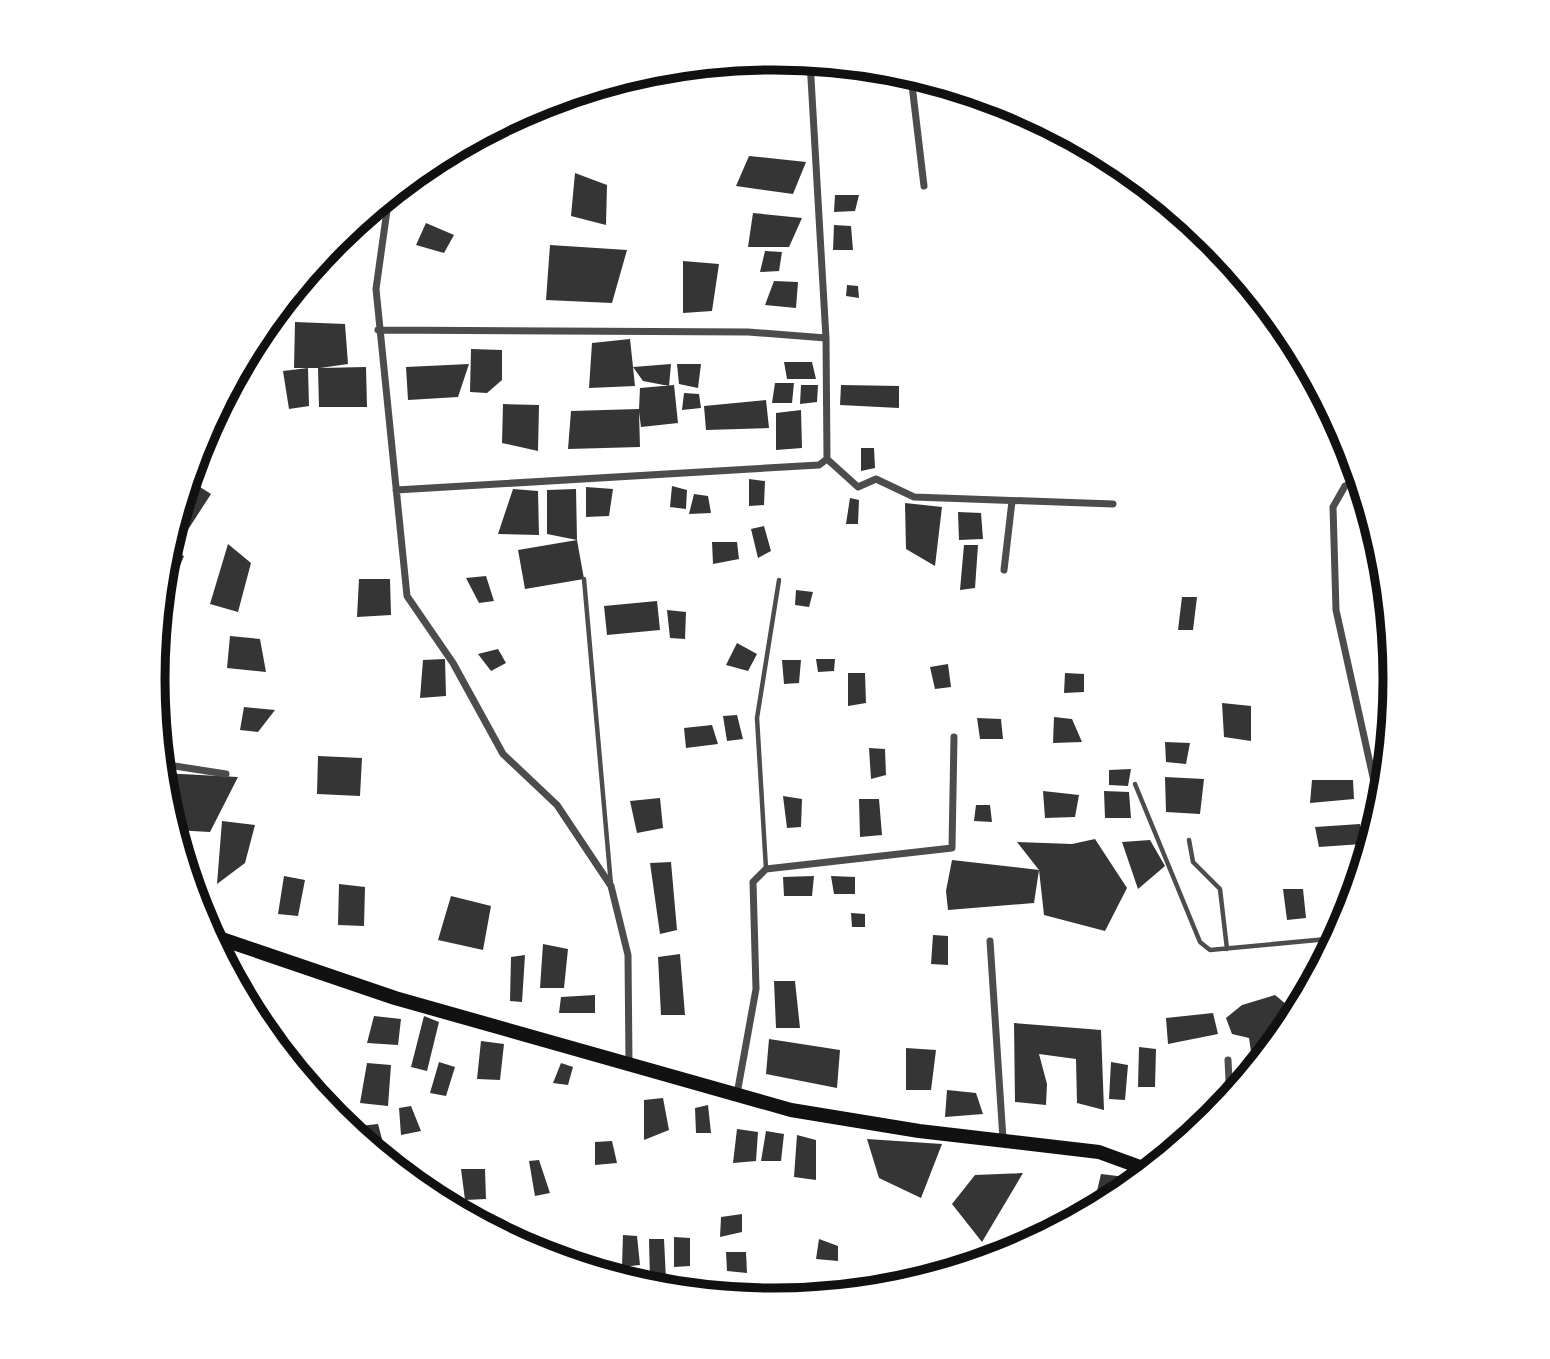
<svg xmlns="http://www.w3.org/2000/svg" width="1550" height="1359" font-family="Arial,sans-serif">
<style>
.building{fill:#353535}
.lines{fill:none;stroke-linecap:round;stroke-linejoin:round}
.service{stroke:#4c4c4c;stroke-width:4.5}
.minor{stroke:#4c4c4c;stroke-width:7}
.primary{stroke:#111;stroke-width:14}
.rim{fill:none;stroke:#111;stroke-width:9}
</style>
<rect width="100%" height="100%" fill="#fff"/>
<path class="building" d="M749 156 806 162 793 194 736 186Z
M575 173 607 185 606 225 571 216Z
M835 195H859L855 211 834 212Z
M753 213 802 218 789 247H748Z
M426 223 454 235 444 253 416 245Z
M834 225 851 226 853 250H833Z
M550 245 627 250 612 303 546 300Z
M765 251 782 252 779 271 760 272Z
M683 261 719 264 712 311 683 313Z
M774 281 798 282 796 308 765 305Z
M847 285 858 286 859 298 846 296Z
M295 322 345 324 348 364 320 368 366 367 367 407H319L318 368H294Z
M630 339 633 367 671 364 669 386 643 381 633 367 635 386 589 388 592 343Z
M471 349 502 350V380L487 393 470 392Z
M784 362H812L816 379H787Z
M469 364 458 397 408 400 406 367Z
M677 364H701L698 388 679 384Z
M308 368 309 406 289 409 283 371Z
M775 383H794L792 403H772Z
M674 385 678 423 641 427 639 412 640 447 568 449 571 411 639 409 640 388Z
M801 385H818L817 402 800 404Z
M841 385 899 386V408L840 405Z
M684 393 699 394 701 408 682 410Z
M766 400 769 428 706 430 704 406Z
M503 404 539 405 538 451 502 443Z
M801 410 802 448 776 450V413Z
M861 448H874L875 468 861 471Z
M749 479 765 481 764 505 749 506Z
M189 480 211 494 180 542 172 537Z
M672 486 687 490 686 509 670 507Z
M586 487 613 489 609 516 586 517Z
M513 489 538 491 539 535 498 534Z
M576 489 577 540 547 534V490Z
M694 494 708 496 711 513 689 514Z
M850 498 859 500 858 524H846Z
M905 503 942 507 935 566 906 549Z
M958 512 981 513 983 539 959 540Z
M764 526 771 551 758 558 751 529Z
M577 540 584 579 525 589 518 550Z
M712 542H737L739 559 713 564Z
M228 544 251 563 238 612 210 604Z
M964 545H978L975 588 960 590Z
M168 549 184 556 172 585 163 581Z
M486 576 494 601 479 603 466 578Z
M359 579H390L391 615 357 617Z
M796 590 813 592 809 607 795 605Z
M1182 597H1197L1193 630H1178Z
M657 601 660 630 607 635 604 606Z
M667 610 686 612 685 639 670 638Z
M230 636 260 639 266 672 227 668Z
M737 643 757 654 748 671 726 665Z
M498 649 506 663 491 671 478 654Z
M445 659 446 696 420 698 423 660Z
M816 659H835L834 671 818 672Z
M782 660H801L799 683 784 684Z
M948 664 951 687 935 689 930 667Z
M848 673H865L866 703 848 706Z
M1065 673 1084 674V692L1064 693Z
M1222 703 1251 706V741L1224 737Z
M244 707 275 710 258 732 240 730Z
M737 715 743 739 727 741 723 716Z
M1054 717 1072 719 1082 742 1053 743Z
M977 718 1001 719 1003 739H980Z
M712 725 718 744 686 748 684 728Z
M1165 742 1190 743 1186 764 1166 762Z
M869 748 885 749 886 775 871 779Z
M318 756 362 758 360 796 317 794Z
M1131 769 1128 786 1109 785V770Z
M162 773 238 777 210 832 174 830 165 800Z
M1165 777 1204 779 1200 814 1166 812Z
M1312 780H1353L1354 799 1310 803Z
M1043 791 1079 795 1075 817 1045 818Z
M1104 791 1129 792 1131 818H1105Z
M783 796 802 799 801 827 787 828Z
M660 798 663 828 637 833 630 801Z
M859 799H879L882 835 860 837Z
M976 805H990L992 822 974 821Z
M222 821 255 825 245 863 217 884Z
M1360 824 1362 844 1319 847 1315 827Z
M1095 839 1127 888 1105 931 1044 915 1039 870 1017 842 1072 844Z
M1150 840 1165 866 1138 889 1122 842Z
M952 860 1039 870 1034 903 948 910 946 891Z
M671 862 677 930 660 934 650 863Z
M1366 862 1363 873 1353 874V863Z
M284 876 305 880 298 916 278 914Z
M814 876 812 896H784L783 877Z
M831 876 855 877V894H834Z
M339 884 365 887 364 926 338 925Z
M1283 889H1303L1306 918 1287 920Z
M1357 894 1349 918 1340 919 1341 895Z
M451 896 491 906 483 950 438 940Z
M851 913 865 914V927H852Z
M933 935 948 936V965L931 964Z
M543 944 568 949 564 988H540Z
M680 954 685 1015H661L658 957Z
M525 955 522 1002 510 1001 511 957Z
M774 981H795L800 1028H776Z
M595 995V1013H559L561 997Z
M1275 995 1298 1014 1254 1072 1249 1038 1232 1034 1226 1018 1242 1005Z
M1213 1013 1218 1034 1168 1044 1166 1018Z
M374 1016 401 1019 398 1045 367 1043Z
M424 1016 439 1022 427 1071 411 1067Z
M1014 1023 1101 1030 1104 1110 1077 1103 1076 1059 1039 1054 1047 1084 1046 1105 1015 1102Z
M769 1039 840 1050 837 1088 766 1074Z
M481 1041 504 1044 500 1080 477 1079Z
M1139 1047 1156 1049 1155 1087H1138Z
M906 1048 936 1050 931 1090H906Z
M439 1062 455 1067 446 1096 430 1093Z
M1111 1062 1128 1065 1125 1100 1109 1099Z
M367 1063 391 1065 388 1106 360 1103Z
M561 1063 573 1067 568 1085 553 1083Z
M947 1090 976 1093 983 1114 945 1117Z
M663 1098 669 1130 644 1140V1100Z
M708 1105 711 1133H696L695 1108Z
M411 1106 421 1131 401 1135 399 1108Z
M378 1124 382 1139 370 1148 350 1127Z
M737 1129 758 1132 756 1161 733 1163Z
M766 1131 784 1134 781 1161H761Z
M797 1135 816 1140V1180L794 1177Z
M867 1139 942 1144 921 1198 879 1178Z
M612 1141 617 1163 595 1165V1142Z
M539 1160 550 1193 535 1196 529 1161Z
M461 1169H485L486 1199 465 1200Z
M1023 1173 982 1242 952 1204 975 1175Z
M1101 1174 1142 1179 1120 1197 1092 1212Z
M742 1214V1232L720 1237 721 1217Z
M623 1235 637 1236 640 1265 622 1267Z
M674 1237 690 1238V1266L674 1267Z
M649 1239H664L666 1280H650Z
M819 1239 838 1246V1261L816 1259Z
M726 1252H746L747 1273 727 1271Z"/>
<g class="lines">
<path class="service" d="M584 579 611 885
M1135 784 1200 942 1210 950 1338 938
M1189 840 1193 862 1220 889 1227 949
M766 869 757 718 779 580"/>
<path class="minor" d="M924 186 912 85 938 82
M389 196 376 289 407 596 453 663 503 754 557 805 611 886 628 955 629 1063
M378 330 748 332 826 338
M827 459 858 487 876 479 914 497 1113 504
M1361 480 1345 486 1333 507 1336 610 1381 813
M396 490 819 465 827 459 826 338 810 61
M1004 570 1012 501
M162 764 226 774
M990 941 1003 1139
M1228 1060 1230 1100
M737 1094 756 989 753 882 766 869 952 848 954 737"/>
<path class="primary" d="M210 935 395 998 791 1110 919 1131 1099 1152 1151 1171"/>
</g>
<path d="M0 0H1550V1359H0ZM165 679a609 609 0 1 1 1218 0a609 609 0 1 1-1218 0Z" fill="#fff" fill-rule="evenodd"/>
<path class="rim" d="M165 679a609 609 0 1 1 1218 0a609 609 0 1 1-1218 0Z"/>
</svg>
